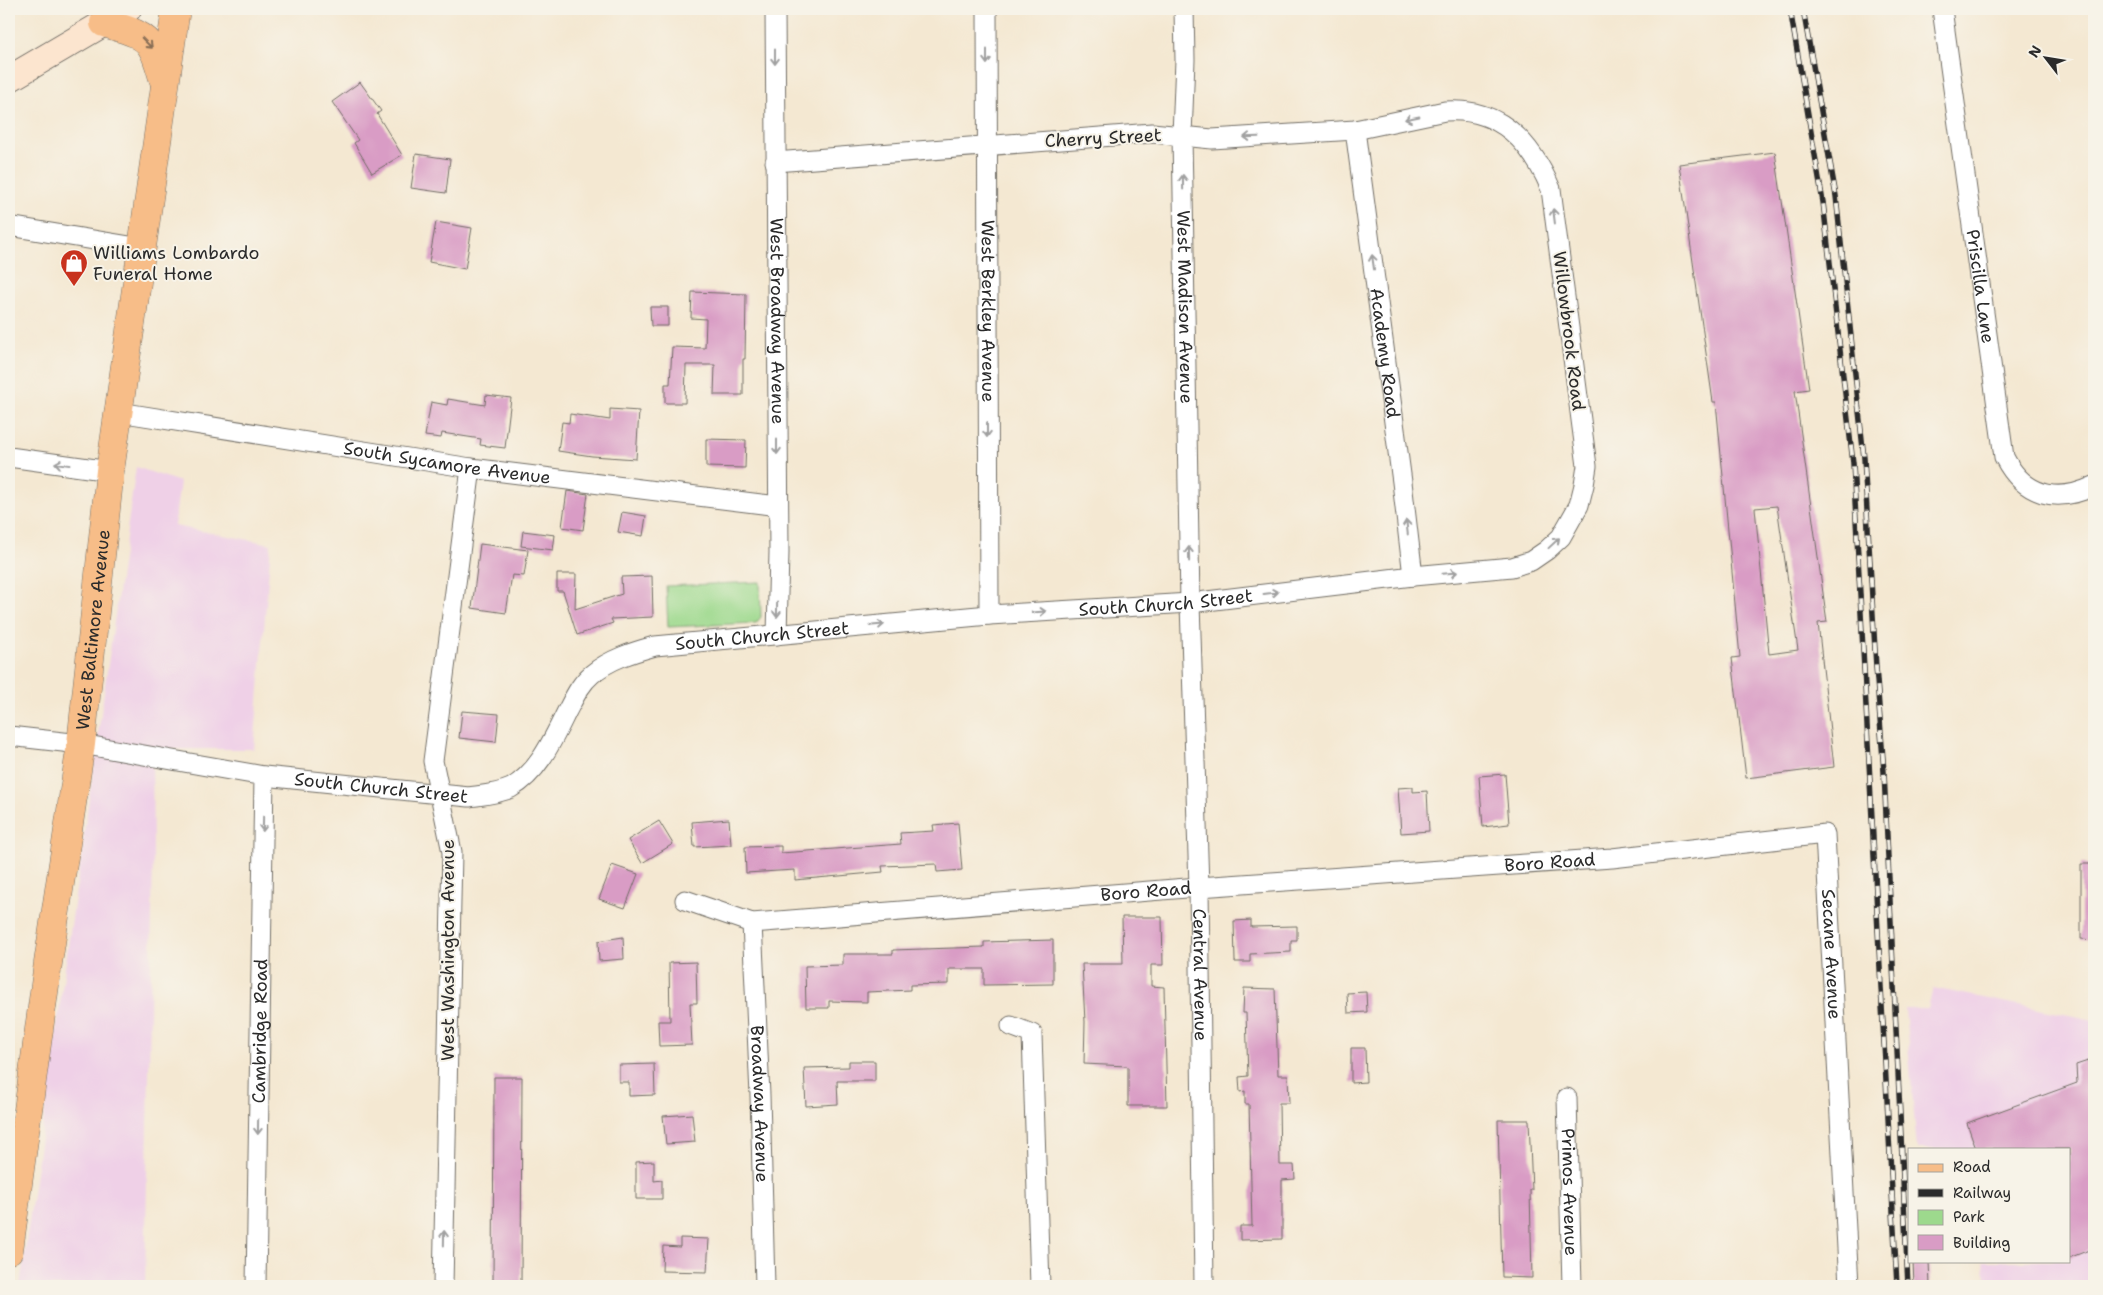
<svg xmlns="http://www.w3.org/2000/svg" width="2103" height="1295" font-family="'Shantell Sans',sans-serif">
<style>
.built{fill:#efd0e7}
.green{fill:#9dd98d;stroke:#64825c}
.building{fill:#d99cc5;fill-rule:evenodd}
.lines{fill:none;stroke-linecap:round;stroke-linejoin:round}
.street-casing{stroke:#716d65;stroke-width:21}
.secondary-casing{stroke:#716d65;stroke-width:28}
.primary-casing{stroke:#716d65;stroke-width:29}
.street{stroke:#fff;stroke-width:19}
.secondary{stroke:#fce5cf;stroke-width:26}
.primary{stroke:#f7bd88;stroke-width:28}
.rail-casing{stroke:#2b2b2b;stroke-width:5.5}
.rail{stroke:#f7f3e8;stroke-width:4;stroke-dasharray:11;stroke-linecap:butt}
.oneway{stroke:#876d55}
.oneway2{stroke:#a0a0a0}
.labels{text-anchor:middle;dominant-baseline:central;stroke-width:4;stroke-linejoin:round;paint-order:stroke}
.street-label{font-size:18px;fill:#2b2b2b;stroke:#f7f3e8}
.poi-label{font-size:18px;fill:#2b2b2b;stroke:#f7f3e8;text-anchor:start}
</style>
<rect width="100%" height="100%" fill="#f7f3e8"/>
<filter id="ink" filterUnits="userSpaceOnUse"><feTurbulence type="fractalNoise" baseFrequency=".02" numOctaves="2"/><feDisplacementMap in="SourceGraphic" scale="10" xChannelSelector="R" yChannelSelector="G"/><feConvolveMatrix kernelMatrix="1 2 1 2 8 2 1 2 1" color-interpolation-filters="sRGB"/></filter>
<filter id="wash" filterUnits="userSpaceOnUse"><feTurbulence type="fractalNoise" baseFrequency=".0096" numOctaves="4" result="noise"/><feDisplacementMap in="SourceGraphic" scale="20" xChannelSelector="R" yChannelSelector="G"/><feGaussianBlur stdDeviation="1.12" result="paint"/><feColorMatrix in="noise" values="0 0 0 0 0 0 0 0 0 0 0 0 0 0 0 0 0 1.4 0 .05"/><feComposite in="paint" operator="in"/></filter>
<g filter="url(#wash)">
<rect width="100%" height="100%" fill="#f4e8d2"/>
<path class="built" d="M136 467 180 482 174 526 271 544 254 749H152L153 857 145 1286H20Z
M1933 988 2094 1020V1286H1987L1983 1261H2069V1149H1917L1905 1009H1928Z"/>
<path class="green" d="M760 582 761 617 756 623 668 627 666 586Z"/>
<g id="blocks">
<path class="building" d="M360 82 381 111 377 114 402 155 372 173 354 143 358 140 332 102Z
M1775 152 1809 389 1795 391 1827 622 1818 623 1834 767 1746 778 1732 658 1740 657 1716 402H1713L1679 164ZM1777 506 1798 650 1769 654 1755 508Z
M416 154 450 159 446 193 411 188Z
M436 222 472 228 465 269 429 262Z
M692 292 746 294 745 359H743V395H714L715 365H686L685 403H665V384H670L672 347 705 348 706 319 691 318Z
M650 307H668V326H651Z
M486 395 511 398 505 448 480 445 481 439 442 433 441 438 425 436 431 402 447 405 448 399 485 405Z
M610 409 639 411 636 459 592 456 558 451 562 422 569 423 570 414 610 420Z
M706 439 746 440 745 468 706 467Z
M567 491 588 494 583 530 562 527Z
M622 512 646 516 643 536 618 532Z
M523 531 555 535 553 550 521 546Z
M480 544 528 550 524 576 512 575 506 613 472 608Z
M557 574H576L575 609 622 594 621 577 652 576 653 617 611 619 613 623 577 635 563 591H557Z
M462 711 499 714 496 742 459 738Z
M1505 774 1509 824 1483 827 1479 776Z
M1413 787V792L1427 791 1429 831 1401 833 1398 788Z
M729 819 731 845 694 847 692 822Z
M659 821 673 844 642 863 628 840Z
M958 823 962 870 937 872 936 864 882 866 883 872 795 880V870L746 873 745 847 781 846V853L901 844 900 833 934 831 933 825Z
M2081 864H2094V940L2081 939Z
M612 865 638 874 625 908 599 899Z
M1122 917H1162L1163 965H1151V986L1164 987 1167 1106H1128V1067L1127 1066 1084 1064 1085 1022 1082 964H1123Z
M1251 920V927L1297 926V940H1291V952L1250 954V962H1235L1234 921Z
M623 937 624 959 599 961 598 941Z
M1053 940V984L984 985V969H949V984L910 985V990L867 992V1002L829 1001V1008H806L805 966 843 965V954H893V950L984 947V942Z
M696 962 697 1003H690L692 1045 659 1046 658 1021H670L669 963Z
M1244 988 1275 989 1278 1075H1288L1289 1103H1279L1280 1165H1294L1295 1179 1282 1180V1239L1240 1240V1226H1252L1249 1104H1245V1091L1240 1092 1239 1077 1248 1076 1246 1013H1243Z
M1366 992 1367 1012 1348 1013 1347 993Z
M1351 1048H1365L1366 1082 1351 1083Z
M2094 1059V1248L2069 1258V1149H1976L1967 1123 2077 1083 2076 1065Z
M849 1061H875V1081H837L838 1104 806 1106 804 1068 849 1067Z
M654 1064 655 1095 629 1096V1082H619V1065Z
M494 1077H522L521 1286H493Z
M692 1114 695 1142 666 1144 663 1116Z
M1498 1120H1529L1532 1190H1530L1532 1278 1502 1277Z
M654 1161V1181L662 1180V1199H636V1162Z
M680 1238 709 1239 707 1272 662 1271 663 1246 680 1247Z
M1913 1261H1929L1930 1286H1914Z"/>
</g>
</g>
<g filter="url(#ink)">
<use href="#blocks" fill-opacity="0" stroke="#716d65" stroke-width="1"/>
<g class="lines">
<g class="street-casing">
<g id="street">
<path id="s1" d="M775 9 779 552 777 635"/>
<path id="s2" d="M987 9 989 615"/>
<path id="s3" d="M1184 9 1185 60 1182 135 1190 603 1199 887 1204 1286"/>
<path id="s4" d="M1942 9 2004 457C2024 496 2056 504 2094 486"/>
<path id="s5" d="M1355 130 1402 482 1413 576"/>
<path d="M9 226 142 248"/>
<path id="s6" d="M119 412 471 468 778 506"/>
<path d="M9 457 110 471"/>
<path id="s7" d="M9 736 81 744 264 776 469 797C483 795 498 794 511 788 539 772 553 739 567 711 574 698 580 684 592 674 610 659 633 652 655 646L989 615 1190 603 1413 576 1512 567 1531 561 1547 550 1561 537 1579 505 1584 485 1587 466 1551 189C1531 142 1500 107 1445 111L1355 130 1212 139 1152 133 775 162"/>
<path id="s8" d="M685 900 752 923 1199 887 1612 858 1825 834 1849 1286"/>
<path id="s9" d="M752 923 760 1095 765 1286"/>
<path d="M1011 1026 1032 1034 1040 1286"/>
<path id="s10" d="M1567 1098 1572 1286"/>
<path id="s11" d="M256 1286 264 776"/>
<path d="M443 1286 452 852 433 761 471 468"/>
</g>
</g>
<g class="secondary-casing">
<path id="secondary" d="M9 79 128 9"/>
</g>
<g class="primary-casing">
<g id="primary">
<path d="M104 23C119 28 144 32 152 48 158 58 160 70 164 81"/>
<path id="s12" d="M9 1250 48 963 81 744 110 471 176 9"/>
</g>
</g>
<use href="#street" class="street"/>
<use href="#secondary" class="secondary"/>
<use href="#primary" class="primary"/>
<g class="rail-casing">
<path id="rail" d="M1790 9 1823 202 1853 463 1897 1286
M1803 9 1836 196 1864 458 1876 667 1884 772 1908 1286"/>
</g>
<use href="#rail" class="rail"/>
</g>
<defs><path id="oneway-shaft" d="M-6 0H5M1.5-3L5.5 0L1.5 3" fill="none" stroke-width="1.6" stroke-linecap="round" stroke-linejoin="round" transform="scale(1.25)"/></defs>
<use class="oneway" href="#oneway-shaft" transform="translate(147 43) rotate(45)"/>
<g class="oneway2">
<use href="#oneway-shaft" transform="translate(775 57) rotate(90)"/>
<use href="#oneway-shaft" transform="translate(987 57) rotate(90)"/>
<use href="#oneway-shaft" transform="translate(1412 118) rotate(168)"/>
<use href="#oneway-shaft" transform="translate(1251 137) rotate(178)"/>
<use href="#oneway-shaft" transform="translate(1183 182) rotate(-91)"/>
<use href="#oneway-shaft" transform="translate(1554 216) rotate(-97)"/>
<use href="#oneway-shaft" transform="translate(1373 262) rotate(-98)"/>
<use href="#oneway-shaft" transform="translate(987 430) rotate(90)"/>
<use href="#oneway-shaft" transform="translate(777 447) rotate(90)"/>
<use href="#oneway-shaft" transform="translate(62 464) rotate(-172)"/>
<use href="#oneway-shaft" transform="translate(1407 527) rotate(-96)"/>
<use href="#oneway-shaft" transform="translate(1554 543) rotate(-43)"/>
<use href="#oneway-shaft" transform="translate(1189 554) rotate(-91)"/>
<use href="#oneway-shaft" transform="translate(1450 573) rotate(-5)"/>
<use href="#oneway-shaft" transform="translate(1271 593) rotate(-7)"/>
<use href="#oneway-shaft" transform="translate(777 610) rotate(91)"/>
<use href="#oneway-shaft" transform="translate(1039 612) rotate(-4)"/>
<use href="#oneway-shaft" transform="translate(877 625) rotate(-5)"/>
<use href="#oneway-shaft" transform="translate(263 824) rotate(91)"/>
<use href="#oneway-shaft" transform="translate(258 1127) rotate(91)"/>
<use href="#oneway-shaft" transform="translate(444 1238) rotate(-89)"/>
</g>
</g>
<defs>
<g id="shop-pin" transform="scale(1.4375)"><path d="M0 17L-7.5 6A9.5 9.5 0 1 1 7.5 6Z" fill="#c8321e" stroke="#f7f3e8"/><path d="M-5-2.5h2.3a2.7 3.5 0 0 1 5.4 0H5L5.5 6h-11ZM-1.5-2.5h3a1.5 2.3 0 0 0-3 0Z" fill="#fff"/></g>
</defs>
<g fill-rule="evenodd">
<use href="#shop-pin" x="74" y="263"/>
</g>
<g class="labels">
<g class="street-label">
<text transform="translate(1103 138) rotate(-3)">Cherry Street</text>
<text stroke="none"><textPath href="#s4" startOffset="280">Priscilla Lane</textPath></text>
<text stroke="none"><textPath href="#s3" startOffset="298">West Madison Avenue</textPath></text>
<text stroke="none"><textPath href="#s2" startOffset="302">West Berkley Avenue</textPath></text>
<text stroke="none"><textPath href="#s1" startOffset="312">West Broadway Avenue</textPath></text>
<text transform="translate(1569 331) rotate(83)">Willowbrook Road</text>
<text stroke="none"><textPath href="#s5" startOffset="225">Academy Road</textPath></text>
<text stroke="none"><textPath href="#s6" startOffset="332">South Sycamore Avenue</textPath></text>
<text stroke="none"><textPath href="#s7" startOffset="1231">South Church Street</textPath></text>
<text stroke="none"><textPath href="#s12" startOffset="626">West Baltimore Avenue</textPath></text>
<text stroke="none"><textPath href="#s7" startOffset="826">South Church Street</textPath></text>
<text stroke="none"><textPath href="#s7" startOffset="376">South Church Street</textPath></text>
<text stroke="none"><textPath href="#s8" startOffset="871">Boro Road</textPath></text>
<text stroke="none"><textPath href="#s8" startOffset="466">Boro Road</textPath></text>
<text transform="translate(448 950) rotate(-90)">West Washington Avenue</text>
<text stroke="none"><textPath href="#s8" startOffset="1268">Secane Avenue</textPath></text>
<text stroke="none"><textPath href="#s3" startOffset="966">Central Avenue</textPath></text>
<text stroke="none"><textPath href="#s11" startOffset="255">Cambridge Road</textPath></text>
<text stroke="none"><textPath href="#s9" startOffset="181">Broadway Avenue</textPath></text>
<text stroke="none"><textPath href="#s10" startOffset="94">Primos Avenue</textPath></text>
</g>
<g class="poi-label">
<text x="93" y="253">Williams Lombardo<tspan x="93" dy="21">Funeral Home</tspan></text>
</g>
</g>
<rect width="2103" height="1295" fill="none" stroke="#f7f3e8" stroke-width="30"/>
<rect x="1908" y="1148" width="162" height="115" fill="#f7f3e8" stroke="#a5a39c"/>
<rect x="1918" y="1164" width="25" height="8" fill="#f7bd88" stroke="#a5a39c"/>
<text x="1953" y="1172" font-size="15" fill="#2b2b2b">Road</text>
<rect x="1918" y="1189" width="25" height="8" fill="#2b2b2b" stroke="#a5a39c"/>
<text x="1953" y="1198" font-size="15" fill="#2b2b2b">Railway</text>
<rect x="1918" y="1210" width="25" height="15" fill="#9dd98d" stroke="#a5a39c"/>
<text x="1953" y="1222" font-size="15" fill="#2b2b2b">Park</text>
<rect x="1918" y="1235" width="25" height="15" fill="#d99cc5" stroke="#a5a39c"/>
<text x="1953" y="1248" font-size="15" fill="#2b2b2b">Building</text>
<g transform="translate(2046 58) rotate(301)" stroke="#f7f3e8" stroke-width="4" paint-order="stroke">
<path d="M0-4L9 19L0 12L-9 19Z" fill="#2b2b2b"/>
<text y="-8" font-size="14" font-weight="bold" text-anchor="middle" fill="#2b2b2b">N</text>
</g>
</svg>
